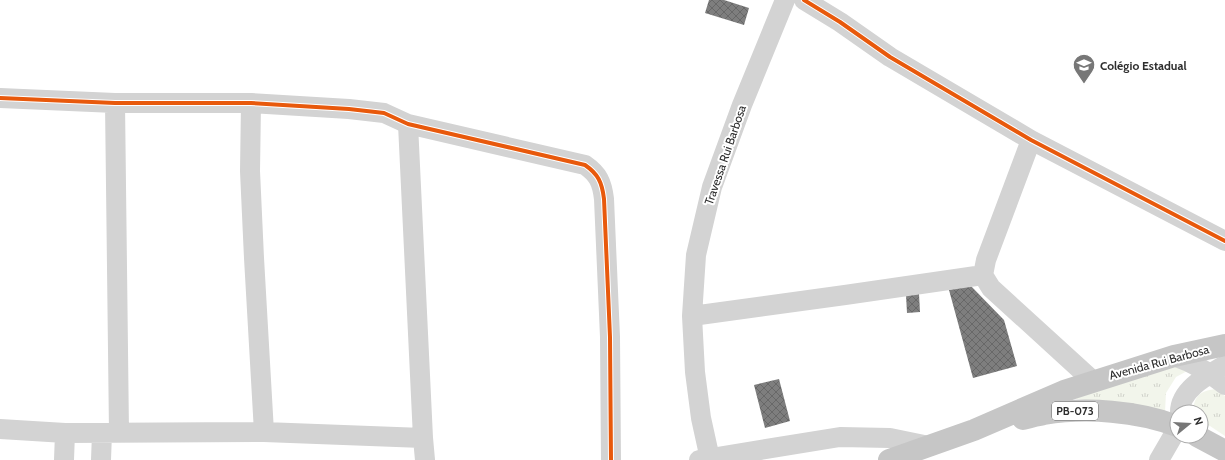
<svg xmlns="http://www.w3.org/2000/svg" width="1225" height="460" font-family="Cabin,sans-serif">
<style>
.park{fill:url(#park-tufts)}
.building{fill:url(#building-cross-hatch)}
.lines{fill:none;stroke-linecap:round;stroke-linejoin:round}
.minor{stroke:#d3d3d3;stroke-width:20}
.major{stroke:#c6c6c6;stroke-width:22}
.cycleway-casing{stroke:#fff;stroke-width:6}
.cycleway{stroke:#e8590c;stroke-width:4}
.labels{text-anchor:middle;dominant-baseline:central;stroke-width:4;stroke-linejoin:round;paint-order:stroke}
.shield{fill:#fff;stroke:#6d6d6d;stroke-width:1}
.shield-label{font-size:11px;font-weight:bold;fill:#2e2e2e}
.poi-label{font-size:12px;font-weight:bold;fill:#2e2e2e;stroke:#fff;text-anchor:start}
.street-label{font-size:12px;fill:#2e2e2e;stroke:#fff}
</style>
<defs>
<pattern id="park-tufts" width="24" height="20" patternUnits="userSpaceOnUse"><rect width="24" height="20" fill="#f2f5eb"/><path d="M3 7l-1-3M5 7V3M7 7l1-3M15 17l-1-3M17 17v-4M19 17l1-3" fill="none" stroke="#d0d2ca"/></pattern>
<pattern id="building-cross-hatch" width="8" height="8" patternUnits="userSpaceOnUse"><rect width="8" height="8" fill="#7e7e7e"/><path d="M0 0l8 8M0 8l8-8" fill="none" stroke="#686868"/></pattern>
</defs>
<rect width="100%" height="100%" fill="#fff"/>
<path class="park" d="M1172 365 1191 369 1176 377 1166 393 1165 412 1146 407 1067 398Z
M1215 389 1225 396V436L1210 426 1201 423V412H1193C1194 396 1200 391 1215 389Z"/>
<path class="building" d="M709 0H724L749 8 744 25 705 13Z
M969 284 1004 320 1017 366 973 378 949 290Z
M919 294 920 312 907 313 906 295Z
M779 379 790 421 765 428 754 385Z"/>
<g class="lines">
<path class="minor" d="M804 0 840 22 890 57 1031 140 1225 241
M0 98 115 103H251L349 109 384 113 408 124 585 165C598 174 602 182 604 199L610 337 611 460
M115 103 119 432
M251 103 250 171 254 258 264 432
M408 124 423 438 425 460
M1031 140 986 260 983 275 991 288 1093 381
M692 316 845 295 983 275
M1174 356C1194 363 1209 372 1225 385
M1180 412C1180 389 1208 375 1225 365
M0 429 65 433 264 432 423 438
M710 459 701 418 695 372 692 316 696 255 712 187 742 105 785 0
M64 460 65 433
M101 460 102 433
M699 460 840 437 890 438 929 446
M1159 460 1177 429"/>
<path class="major" d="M1023 419C1030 417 1037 415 1044 414 1086 407 1138 411 1177 426
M1197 436 1225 451
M889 460 974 430 1064 391 1174 356 1225 345"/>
<g class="cycleway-casing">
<path id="cycleway" d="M804 0 840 22 890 57 1031 140 1225 241
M0 98 115 103H251L349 109 384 113 408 124 585 165C598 174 602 182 604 199L610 337 611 460"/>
</g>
<use href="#cycleway" class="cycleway"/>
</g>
<defs>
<g id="school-pin" transform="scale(1.15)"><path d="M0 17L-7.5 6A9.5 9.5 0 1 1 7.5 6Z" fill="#777" stroke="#fff"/><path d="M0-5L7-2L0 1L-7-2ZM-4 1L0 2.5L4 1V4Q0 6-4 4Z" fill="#fff"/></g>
</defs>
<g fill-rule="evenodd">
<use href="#school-pin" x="1084" y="65"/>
</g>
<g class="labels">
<rect class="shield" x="1052" y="402" width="46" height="18" rx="3"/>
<g class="shield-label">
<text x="1075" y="411">PB-073</text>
</g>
<g class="poi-label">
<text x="1100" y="65">Colégio Estadual</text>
</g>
<g class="street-label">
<text transform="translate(725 155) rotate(-71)">Travessa Rui Barbosa</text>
<text transform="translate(1159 362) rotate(-15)">Avenida Rui Barbosa</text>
</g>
</g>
<g transform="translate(1189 424) rotate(72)"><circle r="19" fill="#ffffff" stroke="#ababab"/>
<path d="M0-3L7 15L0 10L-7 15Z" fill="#777777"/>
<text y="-6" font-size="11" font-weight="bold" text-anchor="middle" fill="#2e2e2e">N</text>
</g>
</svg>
